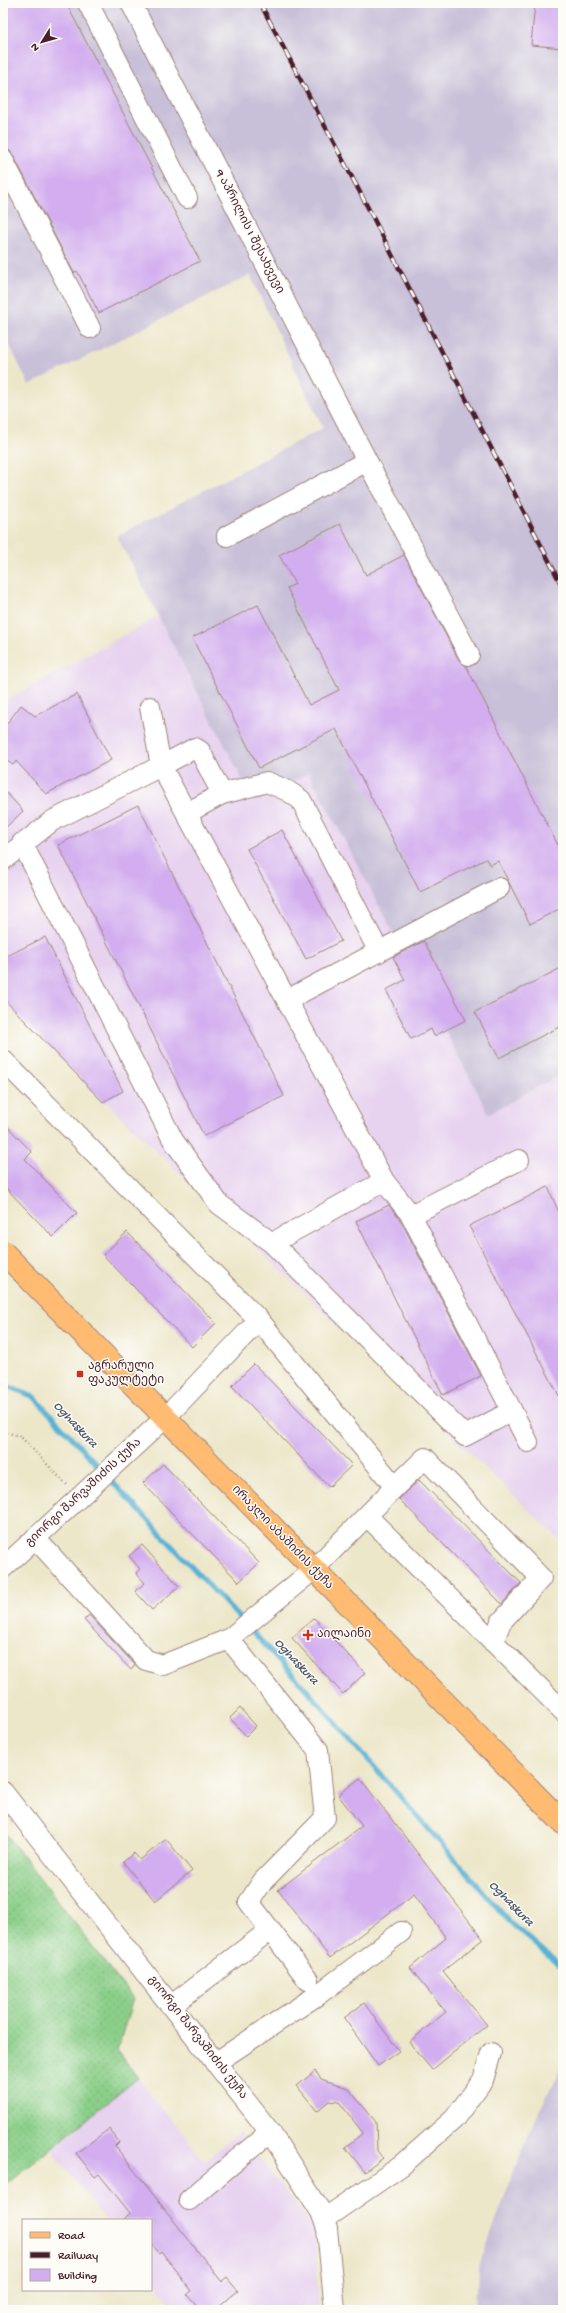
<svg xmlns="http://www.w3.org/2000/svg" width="566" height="2313" font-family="'Gochi Hand','Noto Sans Georgian',sans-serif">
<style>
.built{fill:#e7d2f0}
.industrial{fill:#c8bfd8}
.grass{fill:url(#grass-dots);stroke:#6a775a}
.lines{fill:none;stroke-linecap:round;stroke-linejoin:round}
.stream{stroke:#58b2d5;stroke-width:5}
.building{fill:#d2adef}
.minor-casing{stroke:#9c837a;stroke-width:22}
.major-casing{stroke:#9c837a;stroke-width:24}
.path{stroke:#9c837a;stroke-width:2.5;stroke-dasharray:1 3;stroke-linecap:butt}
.minor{stroke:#fff;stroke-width:20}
.major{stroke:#febb71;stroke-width:22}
.rail-casing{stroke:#4a1f2b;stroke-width:4.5}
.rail{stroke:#fdfcf7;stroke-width:3;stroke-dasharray:9;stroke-linecap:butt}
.poi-dot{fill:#c8321e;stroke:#fdfcf7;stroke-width:1.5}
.labels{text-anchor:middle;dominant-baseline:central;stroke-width:3;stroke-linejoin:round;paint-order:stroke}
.street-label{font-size:12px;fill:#4a1f2b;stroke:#fdfcf7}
.poi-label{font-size:12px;fill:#4a1f2b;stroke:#fdfcf7;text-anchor:start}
.water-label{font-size:13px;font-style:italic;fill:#505a6f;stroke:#fdfcf7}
</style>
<defs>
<pattern id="grass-dots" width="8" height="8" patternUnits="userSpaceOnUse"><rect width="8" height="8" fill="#8bcf89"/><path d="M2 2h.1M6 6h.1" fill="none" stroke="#79b176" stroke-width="1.8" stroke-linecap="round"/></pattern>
</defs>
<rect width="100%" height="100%" fill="#fdfcf7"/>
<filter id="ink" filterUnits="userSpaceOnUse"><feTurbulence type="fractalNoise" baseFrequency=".025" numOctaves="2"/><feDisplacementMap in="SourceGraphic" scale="8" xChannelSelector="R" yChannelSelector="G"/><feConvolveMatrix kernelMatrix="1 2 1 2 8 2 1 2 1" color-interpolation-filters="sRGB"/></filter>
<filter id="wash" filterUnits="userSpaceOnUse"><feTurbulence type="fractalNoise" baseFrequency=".012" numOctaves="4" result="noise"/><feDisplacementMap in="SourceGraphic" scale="16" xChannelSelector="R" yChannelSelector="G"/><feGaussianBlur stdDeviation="0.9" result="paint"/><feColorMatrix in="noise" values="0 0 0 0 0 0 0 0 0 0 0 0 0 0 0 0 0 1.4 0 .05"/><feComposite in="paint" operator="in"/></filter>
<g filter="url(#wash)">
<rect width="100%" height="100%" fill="#ede7ca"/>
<path class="built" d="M159 616 254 802 309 773 489 1114 563 1073V1543L3 1003V702Z
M138 2078 205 2161 239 2132 315 2229 319 2310H176L151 2277V2220H106L51 2150Z"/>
<path class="industrial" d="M3 3H563V1073L489 1114 309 773 254 802 117 536 323 428 250 275 29 385 3 332Z
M563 2065V2310H476L478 2269 530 2128Z"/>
<path class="grass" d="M3 1830 133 1999 117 2050 138 2078 3 2187Z"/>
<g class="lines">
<path class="stream" d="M3 1384 34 1397 103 1471
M108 1477 243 1622
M249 1628 315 1699 509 1921 563 1968"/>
</g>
<g id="blocks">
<path class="building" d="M3 3H66L200 261 99 313 77 271 74 273 13 155 9 150 3 149Z
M535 3H563L562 48 531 45Z
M340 524 366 575 404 555 459 660 466 666 563 855V907L530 924 498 861 490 865 486 859 420 892 336 729 259 768 192 638 258 605 309 705 339 690 287 588 295 584 279 555Z
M77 694 111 760 46 794 16 761 13 765 3 758V729L21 705 35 716Z
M3 789 23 811 3 830Z
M138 805 284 1096 204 1136 58 845Z
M282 830 341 941 306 959 247 849Z
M45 937 123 1091 103 1102 3 998V958Z
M424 941 466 1020 434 1036 431 1029 411 1039 386 990 405 980 393 957Z
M563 967V1025L499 1058 475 1012Z
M3 1122 32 1152 25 1159 77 1213 53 1237 3 1185Z
M548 1187 563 1222V1403L469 1226Z
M389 1205 401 1221 481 1376 443 1395 356 1221Z
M127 1232 216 1323 192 1347 103 1255Z
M254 1364 352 1465 329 1487 232 1386Z
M163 1464 259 1563 239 1582 143 1483Z
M419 1480 521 1583 502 1604 399 1499Z
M142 1545 179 1586 152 1610 135 1591 145 1583 136 1573 140 1569 129 1556Z
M89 1615 135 1665 131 1670 84 1620Z
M314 1618 365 1673 343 1694 292 1638Z
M240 1708 256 1726 246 1736 230 1718Z
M360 1778 483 1939 443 1971 487 2025 432 2070 409 2042 446 2012 410 1968 446 1938 414 1894 330 1958 278 1890 362 1826 338 1795Z
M166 1839 192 1871 155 1901 123 1862 134 1853 140 1860Z
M364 2003 399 2051 378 2066 344 2018Z
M315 2071 321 2079 348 2088 376 2122 377 2151 383 2158 365 2172 345 2147 363 2133 339 2102 329 2101 317 2111 297 2086Z
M109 2129 119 2142 115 2146 222 2282 227 2278 238 2291 214 2310H200L187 2295 192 2291 161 2251 159 2253 151 2243V2220H123L130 2213 99 2174 95 2177 76 2153Z"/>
</g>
</g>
<g filter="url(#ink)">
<use href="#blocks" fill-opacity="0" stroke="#9c837a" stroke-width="1"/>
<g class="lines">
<g class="minor-casing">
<path id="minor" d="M88 3 187 198
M131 3 367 461 469 655
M3 160 90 328
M227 536 367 461
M150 707 161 766 195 748 200 751 222 794
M187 813 222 794 267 782 288 791 301 800 379 952
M22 843 173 1140 219 1204 272 1243
M3 860 52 821 161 766 384 1181 411 1215 528 1442
M287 1000 499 888
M3 1060 259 1320 395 1487 313 1570 229 1639 163 1665 146 1660 35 1538
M384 1181 272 1243 465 1436 512 1411
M411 1215 519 1160
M395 1487 425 1458 541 1578 501 1622 493 1642
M367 1516 563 1711
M3 1568 165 1418 259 1320
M229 1639 318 1750 325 1818 263 1881 249 1902 308 1980
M3 1792 270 2132 321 2212 327 2229 335 2310
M172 2005 270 1930
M215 2063 319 1994 401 1932
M189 2200 270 2132
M324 2219 401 2166 454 2119 483 2080 491 2053"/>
</g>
<g class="major-casing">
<path id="major" d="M3 1252 563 1823"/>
</g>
<path class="path" d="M3 1432 20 1436 67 1485"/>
<use href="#minor" class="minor"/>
<use href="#major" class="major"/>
<g class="rail-casing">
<path id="rail" d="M260 3 364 200 563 588"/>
</g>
<use href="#rail" class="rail"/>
</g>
</g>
<g class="poi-dot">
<rect x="76" y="1370" width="8" height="8" rx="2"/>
<path d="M306 1629h4v4h4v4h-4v4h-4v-4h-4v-4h4z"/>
</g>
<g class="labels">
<g class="street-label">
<text transform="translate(249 232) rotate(63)">9 აპრილის I შესახვევი</text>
<text transform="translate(84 1493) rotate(-43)">გიორგი შარვაშიძის ქუჩა</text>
<text transform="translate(282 1538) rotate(46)">ირაკლი აბაშიძის ქუჩა</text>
<text transform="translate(197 2038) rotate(52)">გიორგი შარვაშიძის ქუჩა</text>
</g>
<g class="poi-label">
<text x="88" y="1367">აგრარული<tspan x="88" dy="14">ფაკულტეტი</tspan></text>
<text x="317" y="1635">აილაინი</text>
</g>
<g class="water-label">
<text transform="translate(75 1425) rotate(47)">Oghaskura</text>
<text transform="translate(296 1662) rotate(47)">Oghaskura</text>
<text transform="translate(511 1904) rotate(46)">Oghaskura</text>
</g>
</g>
<rect width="566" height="2313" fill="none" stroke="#fdfcf7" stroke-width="16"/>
<rect x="22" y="2219" width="130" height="72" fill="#fdfcf7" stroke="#b5a4a5"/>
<rect x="30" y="2232" width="20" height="6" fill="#febb71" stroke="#b5a4a5"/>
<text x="58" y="2239" font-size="12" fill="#4a1f2b">Road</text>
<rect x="30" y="2252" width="20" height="6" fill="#4a1f2b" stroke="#b5a4a5"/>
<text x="58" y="2259" font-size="12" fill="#4a1f2b">Railway</text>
<rect x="30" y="2269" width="20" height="12" fill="#d2adef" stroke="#b5a4a5"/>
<text x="58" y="2279" font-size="12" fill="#4a1f2b">Building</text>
<g transform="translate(42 42) rotate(233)" stroke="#fdfcf7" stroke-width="3" paint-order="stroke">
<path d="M0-3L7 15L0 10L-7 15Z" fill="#4a1f2b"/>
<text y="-6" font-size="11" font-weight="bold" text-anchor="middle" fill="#4a1f2b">N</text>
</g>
</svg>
